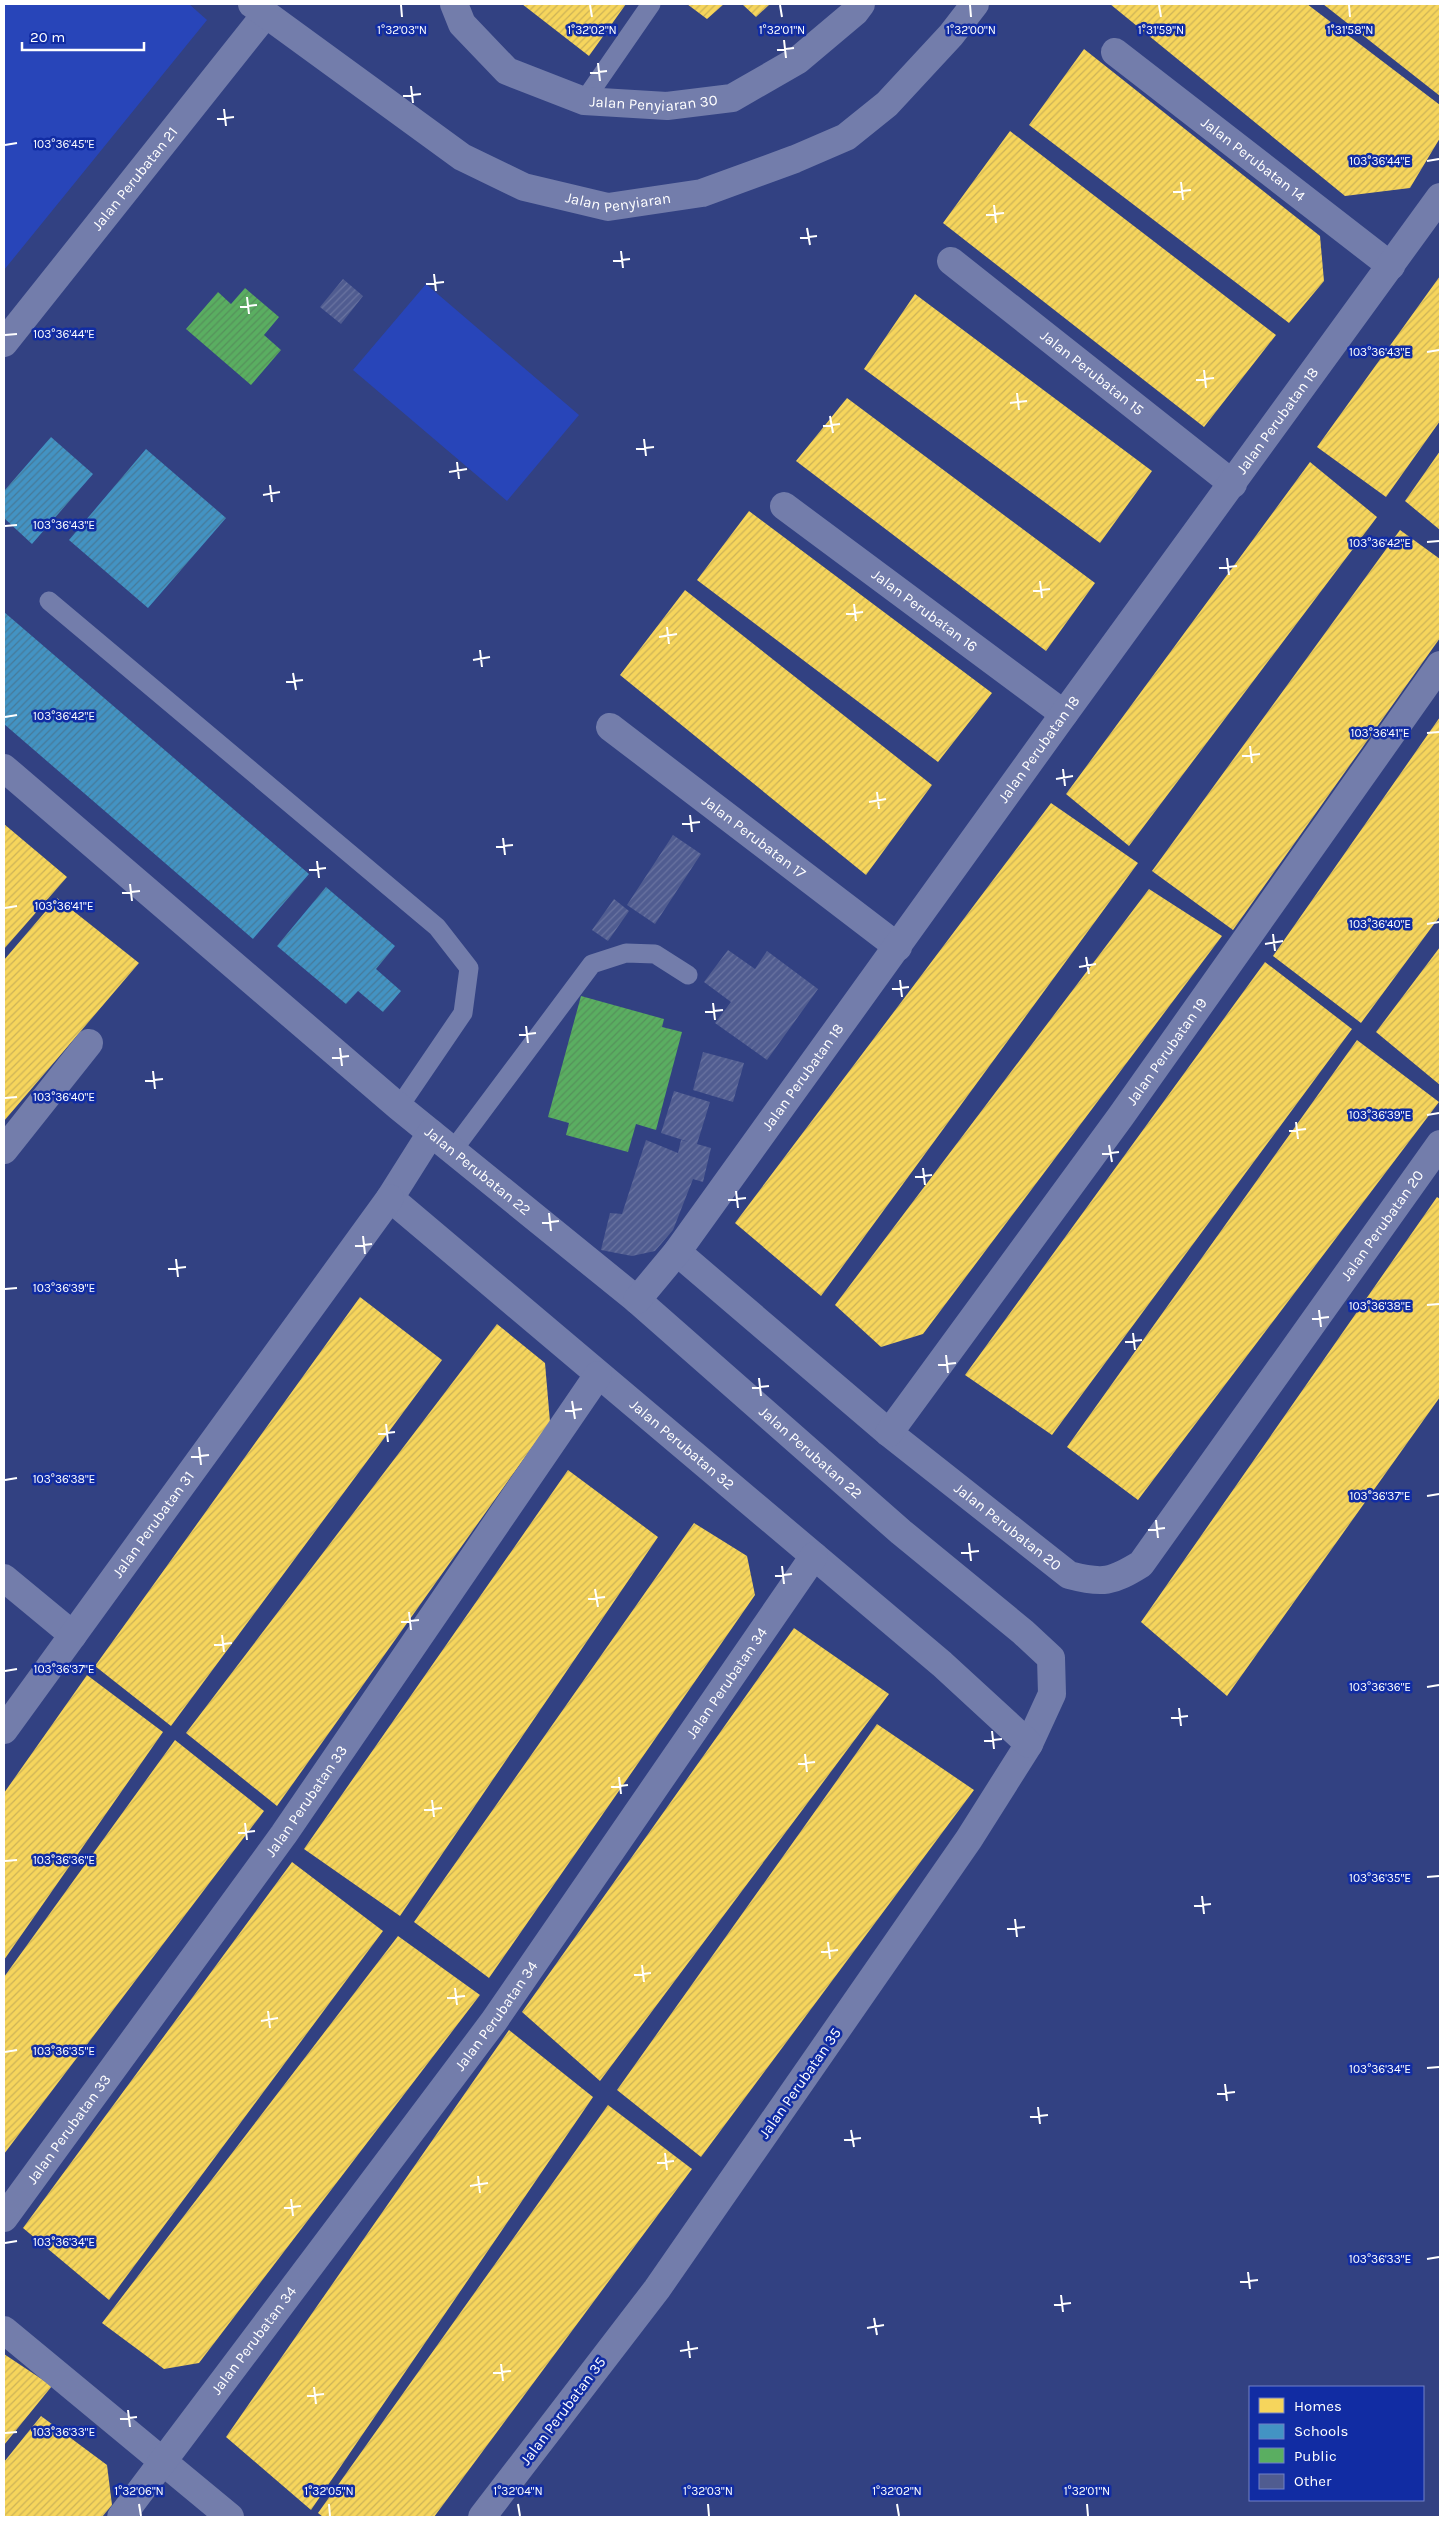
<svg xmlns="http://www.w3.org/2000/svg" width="1444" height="2521" font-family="Karla,sans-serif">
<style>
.green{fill:#2845b9}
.homes{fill:url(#homes-hatch)}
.schools{fill:url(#schools-hatch)}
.public{fill:url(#public-hatch)}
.building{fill:url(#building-hatch)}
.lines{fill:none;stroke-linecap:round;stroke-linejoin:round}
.service{stroke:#737dab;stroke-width:19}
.minor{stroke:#737dab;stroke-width:28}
.tertiary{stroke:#737dab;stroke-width:28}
.ticks{fill:none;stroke:#fff;stroke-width:2}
.labels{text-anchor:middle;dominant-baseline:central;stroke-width:5;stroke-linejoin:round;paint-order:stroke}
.street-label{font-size:15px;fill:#fff;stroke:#112ca3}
.ticks-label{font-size:12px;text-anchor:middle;fill:#fff;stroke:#112ca3;stroke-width:5;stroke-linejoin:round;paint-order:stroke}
</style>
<defs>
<pattern id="homes-hatch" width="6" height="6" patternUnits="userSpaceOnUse" patternTransform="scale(1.25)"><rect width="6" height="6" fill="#f6d55c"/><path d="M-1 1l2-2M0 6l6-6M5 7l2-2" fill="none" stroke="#ccb358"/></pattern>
<pattern id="schools-hatch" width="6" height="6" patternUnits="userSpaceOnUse" patternTransform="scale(1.25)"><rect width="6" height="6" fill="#4393c3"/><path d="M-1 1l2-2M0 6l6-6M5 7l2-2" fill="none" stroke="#467a99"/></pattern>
<pattern id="public-hatch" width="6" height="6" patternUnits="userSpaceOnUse" patternTransform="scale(1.25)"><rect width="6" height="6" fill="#5aae61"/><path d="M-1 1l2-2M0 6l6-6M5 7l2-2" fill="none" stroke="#56915b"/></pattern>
<pattern id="building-hatch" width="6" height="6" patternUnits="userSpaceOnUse" patternTransform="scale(1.25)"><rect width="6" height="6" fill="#505c90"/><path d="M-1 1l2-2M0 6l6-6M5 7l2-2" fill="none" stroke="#6a74a1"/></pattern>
</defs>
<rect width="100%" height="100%" fill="#324182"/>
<path class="green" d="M4 4H189L207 20 4 270Z
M426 284 579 415 507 501 353 370Z"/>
<path class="homes" d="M522 4H626L589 56Z
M687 4H724L707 19Z
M742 4H770L756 17Z
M1110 4H1307L1440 105V138L1410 188 1345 196Z
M1323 4H1440V96Z
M1084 49 1320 236 1324 281 1289 323 1029 125Z
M1010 131 1276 335 1204 427 943 223Z
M1440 276V421L1386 497 1317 447Z
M915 294 1152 471 1100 543 864 369Z
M847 398 1095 583 1046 651 796 461Z
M1440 451V530L1405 501Z
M1310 462 1377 517 1129 846 1066 794Z
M749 511 992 693 938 762 697 580Z
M1400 530 1440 559V638L1233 930 1152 871Z
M685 590 932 785 866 875 620 675Z
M1440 717V916L1361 1023 1273 956Z
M1051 803 1138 863 821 1296 735 1223Z
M4 824 67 877 4 949Z
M1149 889 1222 936 923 1334 881 1347 835 1305Z
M57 898 139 963 4 1121V960Z
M1440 947V1085L1376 1032Z
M1265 962 1352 1029 1052 1435 965 1375Z
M1357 1040 1439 1102 1138 1500 1067 1447Z
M1437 1197 1440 1199V1397L1227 1696 1141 1622Z
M360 1297 442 1360 171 1726 95 1666Z
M497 1324 545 1363 550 1422 277 1806 186 1733Z
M568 1470 658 1537 400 1916 304 1849Z
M694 1523 747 1556 755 1595 489 1978 414 1922Z
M794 1628 889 1694 600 2081 522 2012Z
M87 1675 163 1732 4 1960V1793Z
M877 1724 974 1790 701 2157 617 2090Z
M175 1740 264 1811 4 2154V1977Z
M292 1862 383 1931 109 2300 23 2228Z
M398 1936 480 1995 199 2363 164 2369 102 2323Z
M509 2030 593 2097 311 2510 226 2437Z
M608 2105 692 2169 434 2517H323L318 2513Z
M4 2354 52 2386 4 2445Z
M41 2416 107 2465 112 2505 102 2517H4V2462Z"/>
<path class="schools" d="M51 437 93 474 32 544 4 518V491Z
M146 449 226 518 148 608 69 540Z
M4 612 309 874 253 939 4 724Z
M326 887 395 946 376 969 401 991 383 1012 358 991 346 1004 277 946Z"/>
<path class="public" d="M245 288 279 317 264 335 281 350 251 385 186 329 218 292 231 304Z
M581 996 664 1019 662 1027 682 1032 656 1130 636 1124 628 1152 566 1135 569 1123 548 1117Z"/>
<path class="building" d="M343 279 363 296 341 324 320 307Z
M673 835 701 854 655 924 627 905Z
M614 899 629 911 608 941 592 930Z
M728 950 755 969 767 951 818 989 767 1060 715 1023 731 1002 704 982Z
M703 1052 744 1063 733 1102 693 1090Z
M674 1091 710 1102 697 1144 711 1148 703 1182 693 1179 673 1230 655 1251 632 1256 601 1250 610 1213 622 1214 646 1140 678 1153 681 1140 689 1142 661 1133Z"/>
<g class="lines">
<path class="service" d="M584 101 651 4
M49 601 437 927 469 968 463 1013 399 1107
M453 1150 592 964 626 953 655 954 688 975"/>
<g class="minor">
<path id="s1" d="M454 4 462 24 507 71 584 101 667 106 732 98 798 60 855 12 861 4"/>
<path id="s2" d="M1115 52 1391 266"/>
<path id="s3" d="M951 261 1233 484"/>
<path id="s4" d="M4 343 265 15"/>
<path id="s5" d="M784 506 1064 714"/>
<path id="s6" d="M610 727 898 947"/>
<path id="s7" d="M4 768 399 1107 637 1300 901 1532 1023 1632 1051 1658 1052 1694 1029 1744 969 1839 657 2289 482 2517"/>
<path id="s8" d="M431 1133 390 1198 942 1664 1029 1744"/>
<path d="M4 1150 89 1043"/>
<path id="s9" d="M677 1252 889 1433 1069 1575C1103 1584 1112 1582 1141 1564L1440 1144"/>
<path id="s10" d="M637 1300 677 1252 1064 714 1440 197"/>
<path id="s11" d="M889 1433 1121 1116 1440 665"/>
<path d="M4 1578 73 1635"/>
<path id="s12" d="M4 1730 390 1198"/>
<path id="s13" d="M4 2218 284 1834 598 1375"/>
<path d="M4 2330 230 2517"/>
<path id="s14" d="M121 2517 494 2021 814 1556"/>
</g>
<path class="tertiary" id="s15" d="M252 4 462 157 524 187 608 207 702 193 795 159 846 137 887 104 951 35 975 4"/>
</g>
<path class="ticks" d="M401 5 402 17M590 5 592 17M780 5 782 17M970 5 971 17M1159 5 1161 17M1349 5 1350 17M784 40 786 58M777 50 794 48M598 63 600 81M590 73 607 71M411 86 413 103M403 96 421 94M224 109 226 126M217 119 234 117M5 145 17 143M1427 161 1439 159M1181 182 1183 200M1173 192 1191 190M994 205 996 223M986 215 1004 213M807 228 810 245M800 238 817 236M621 251 623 268M613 261 630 259M434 274 436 291M426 284 444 282M247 297 249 314M240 307 257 305M5 335 17 334M1427 352 1439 350M1204 370 1206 388M1196 380 1214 378M1017 393 1019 410M1010 403 1027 401M830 416 833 433M823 426 840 424M644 439 646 456M636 449 654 447M457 462 459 479M449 472 467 469M270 485 272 502M263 495 280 492M5 526 17 525M1427 542 1439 541M1227 558 1229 575M1219 568 1237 566M1040 581 1042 598M1033 591 1050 589M854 604 856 621M846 614 863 612M667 627 669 644M659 637 677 634M480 650 482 667M473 660 490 657M293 673 296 690M286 682 303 680M5 717 17 715M1427 733 1439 732M1250 746 1252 763M1242 756 1260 754M1063 769 1065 786M1056 779 1073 776M877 792 879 809M869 802 886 799M690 815 692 832M682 824 700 822M503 838 505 855M496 847 513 845M317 861 319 878M309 870 326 868M130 884 132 901M122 893 140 891M5 908 17 906M1427 924 1439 922M1273 934 1275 951M1265 944 1283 941M1086 957 1089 974M1079 967 1096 964M900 980 902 997M892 989 909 987M713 1003 715 1020M705 1012 723 1010M526 1026 528 1043M519 1035 536 1033M340 1048 342 1066M332 1058 349 1056M153 1071 155 1089M145 1081 163 1079M5 1098 17 1097M1427 1115 1439 1113M1296 1122 1298 1139M1289 1131 1306 1129M1109 1145 1112 1162M1102 1154 1119 1152M923 1168 925 1185M915 1177 932 1175M736 1191 738 1208M728 1200 746 1198M549 1213 551 1231M542 1223 559 1221M363 1236 365 1254M355 1246 372 1244M176 1259 178 1277M168 1269 186 1267M5 1289 17 1288M1427 1305 1439 1304M1319 1310 1321 1327M1312 1319 1329 1317M1133 1333 1135 1350M1125 1342 1142 1340M946 1355 948 1373M938 1365 956 1363M759 1378 761 1396M752 1388 769 1386M572 1401 575 1419M565 1411 582 1409M386 1424 388 1442M378 1434 395 1432M199 1447 201 1465M191 1457 209 1455M5 1480 17 1478M1427 1496 1439 1494M1156 1520 1158 1538M1148 1530 1165 1528M969 1543 971 1561M961 1553 979 1551M782 1566 784 1584M775 1576 792 1574M595 1589 598 1607M588 1599 605 1597M409 1612 411 1630M401 1622 419 1620M222 1635 224 1652M214 1645 232 1643M5 1671 17 1669M1427 1687 1439 1685M1179 1708 1181 1726M1171 1718 1188 1716M992 1731 994 1749M984 1741 1002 1739M805 1754 807 1772M798 1764 815 1762M619 1777 621 1794M611 1787 628 1785M432 1800 434 1817M424 1810 442 1808M245 1823 247 1840M238 1833 255 1831M5 1861 17 1860M1427 1877 1439 1876M1202 1896 1204 1914M1194 1906 1211 1904M1015 1919 1017 1937M1007 1929 1025 1927M828 1942 830 1959M821 1952 838 1950M642 1965 644 1982M634 1975 651 1973M455 1988 457 2005M447 1998 465 1996M268 2011 270 2028M261 2021 278 2018M5 2052 17 2050M1427 2068 1439 2067M1225 2084 1227 2101M1217 2094 1235 2092M1038 2107 1040 2124M1030 2117 1048 2115M851 2130 854 2147M844 2140 861 2138M665 2153 667 2170M657 2163 674 2161M478 2176 480 2193M470 2186 488 2183M291 2199 293 2216M284 2208 301 2206M5 2243 17 2241M1427 2259 1439 2257M1248 2272 1250 2289M1240 2282 1258 2280M1061 2295 1063 2312M1054 2305 1071 2303M874 2318 877 2335M867 2328 884 2325M688 2341 690 2358M680 2351 698 2348M501 2364 503 2381M493 2373 511 2371M314 2387 316 2404M307 2396 324 2394M128 2410 130 2427M120 2419 137 2417M5 2433 17 2432M139 2504 141 2516M329 2504 330 2516M518 2504 520 2516M708 2504 709 2516M897 2504 899 2516M1087 2504 1088 2516"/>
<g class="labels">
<g class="street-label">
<text stroke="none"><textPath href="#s1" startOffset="239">Jalan Penyiaran 30</textPath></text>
<text stroke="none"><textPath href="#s2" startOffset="175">Jalan Perubatan 14</textPath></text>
<text stroke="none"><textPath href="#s4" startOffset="210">Jalan Perubatan 21</textPath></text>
<text stroke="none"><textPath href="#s15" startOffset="425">Jalan Penyiaran</textPath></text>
<text stroke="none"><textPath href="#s3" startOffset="180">Jalan Perubatan 15</textPath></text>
<text stroke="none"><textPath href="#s10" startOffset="1088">Jalan Perubatan 18</textPath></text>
<text stroke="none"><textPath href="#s5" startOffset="175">Jalan Perubatan 16</textPath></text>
<text stroke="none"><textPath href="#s10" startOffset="682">Jalan Perubatan 18</textPath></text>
<text stroke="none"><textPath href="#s6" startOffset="181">Jalan Perubatan 17</textPath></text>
<text stroke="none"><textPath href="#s11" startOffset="472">Jalan Perubatan 19</textPath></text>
<text stroke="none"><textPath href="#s10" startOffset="278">Jalan Perubatan 18</textPath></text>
<text stroke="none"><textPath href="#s7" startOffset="622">Jalan Perubatan 22</textPath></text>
<text stroke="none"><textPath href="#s9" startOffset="1000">Jalan Perubatan 20</textPath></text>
<text stroke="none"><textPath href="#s8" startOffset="459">Jalan Perubatan 32</textPath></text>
<text stroke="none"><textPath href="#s7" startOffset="1058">Jalan Perubatan 22</textPath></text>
<text stroke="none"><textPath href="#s12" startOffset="254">Jalan Perubatan 31</textPath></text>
<text stroke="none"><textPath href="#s9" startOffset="430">Jalan Perubatan 20</textPath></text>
<text stroke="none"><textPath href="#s14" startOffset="1031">Jalan Perubatan 34</textPath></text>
<text stroke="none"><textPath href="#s13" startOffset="515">Jalan Perubatan 33</textPath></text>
<text stroke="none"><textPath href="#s14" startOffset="626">Jalan Perubatan 34</textPath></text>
<text transform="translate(800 2083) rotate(-55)">Jalan Perubatan 35</text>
<text stroke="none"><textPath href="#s13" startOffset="110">Jalan Perubatan 33</textPath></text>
<text stroke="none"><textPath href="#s14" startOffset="221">Jalan Perubatan 34</textPath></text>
<text transform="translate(563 2411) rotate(-53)">Jalan Perubatan 35</text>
</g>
</g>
<g class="ticks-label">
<text x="402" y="34">1°32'03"N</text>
<text x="592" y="34">1°32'02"N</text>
<text x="782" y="34">1°32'01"N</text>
<text x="971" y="34">1°32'00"N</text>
<text x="1161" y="34">1°31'59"N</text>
<text x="1350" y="34">1°31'58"N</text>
<text x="64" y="148">103°36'45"E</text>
<text x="1380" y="165">103°36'44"E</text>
<text x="64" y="338">103°36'44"E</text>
<text x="1380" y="356">103°36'43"E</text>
<text x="64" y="529">103°36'43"E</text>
<text x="1380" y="547">103°36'42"E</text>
<text x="64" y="720">103°36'42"E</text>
<text x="1380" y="737">103°36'41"E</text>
<text x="64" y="910">103°36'41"E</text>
<text x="1380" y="928">103°36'40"E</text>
<text x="64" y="1101">103°36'40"E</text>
<text x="1380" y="1119">103°36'39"E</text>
<text x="64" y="1292">103°36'39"E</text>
<text x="1380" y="1310">103°36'38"E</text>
<text x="64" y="1483">103°36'38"E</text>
<text x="1380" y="1500">103°36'37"E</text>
<text x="64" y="1673">103°36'37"E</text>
<text x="1380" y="1691">103°36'36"E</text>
<text x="64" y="1864">103°36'36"E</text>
<text x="1380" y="1882">103°36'35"E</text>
<text x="64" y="2055">103°36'35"E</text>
<text x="1380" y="2073">103°36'34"E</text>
<text x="64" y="2246">103°36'34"E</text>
<text x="1380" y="2263">103°36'33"E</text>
<text x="64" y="2436">103°36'33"E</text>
<text x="139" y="2495">1°32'06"N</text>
<text x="329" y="2495">1°32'05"N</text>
<text x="518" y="2495">1°32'04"N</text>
<text x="708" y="2495">1°32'03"N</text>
<text x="897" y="2495">1°32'02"N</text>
<text x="1087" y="2495">1°32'01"N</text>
</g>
<rect width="1444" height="2521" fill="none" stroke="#ffffff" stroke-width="10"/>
<rect x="1249" y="2386" width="175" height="115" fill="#112ca3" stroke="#7080c8"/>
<rect x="1259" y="2398" width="25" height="15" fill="#f6d55c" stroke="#7080c8"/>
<text x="1294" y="2411" font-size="15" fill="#ffffff">Homes</text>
<rect x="1259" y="2424" width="25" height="15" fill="#4393c3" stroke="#7080c8"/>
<text x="1294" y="2436" font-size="15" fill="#ffffff">Schools</text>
<rect x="1259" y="2448" width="25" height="15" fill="#5aae61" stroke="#7080c8"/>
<text x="1294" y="2461" font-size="15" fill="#ffffff">Public</text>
<rect x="1259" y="2474" width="25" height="15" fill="#505c90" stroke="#7080c8"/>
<text x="1294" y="2486" font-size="15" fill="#ffffff">Other</text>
<path d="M22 42v8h122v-8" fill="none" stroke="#ffffff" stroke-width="2.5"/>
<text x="30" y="42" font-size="15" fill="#ffffff" stroke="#112ca3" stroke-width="4" paint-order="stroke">20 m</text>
</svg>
